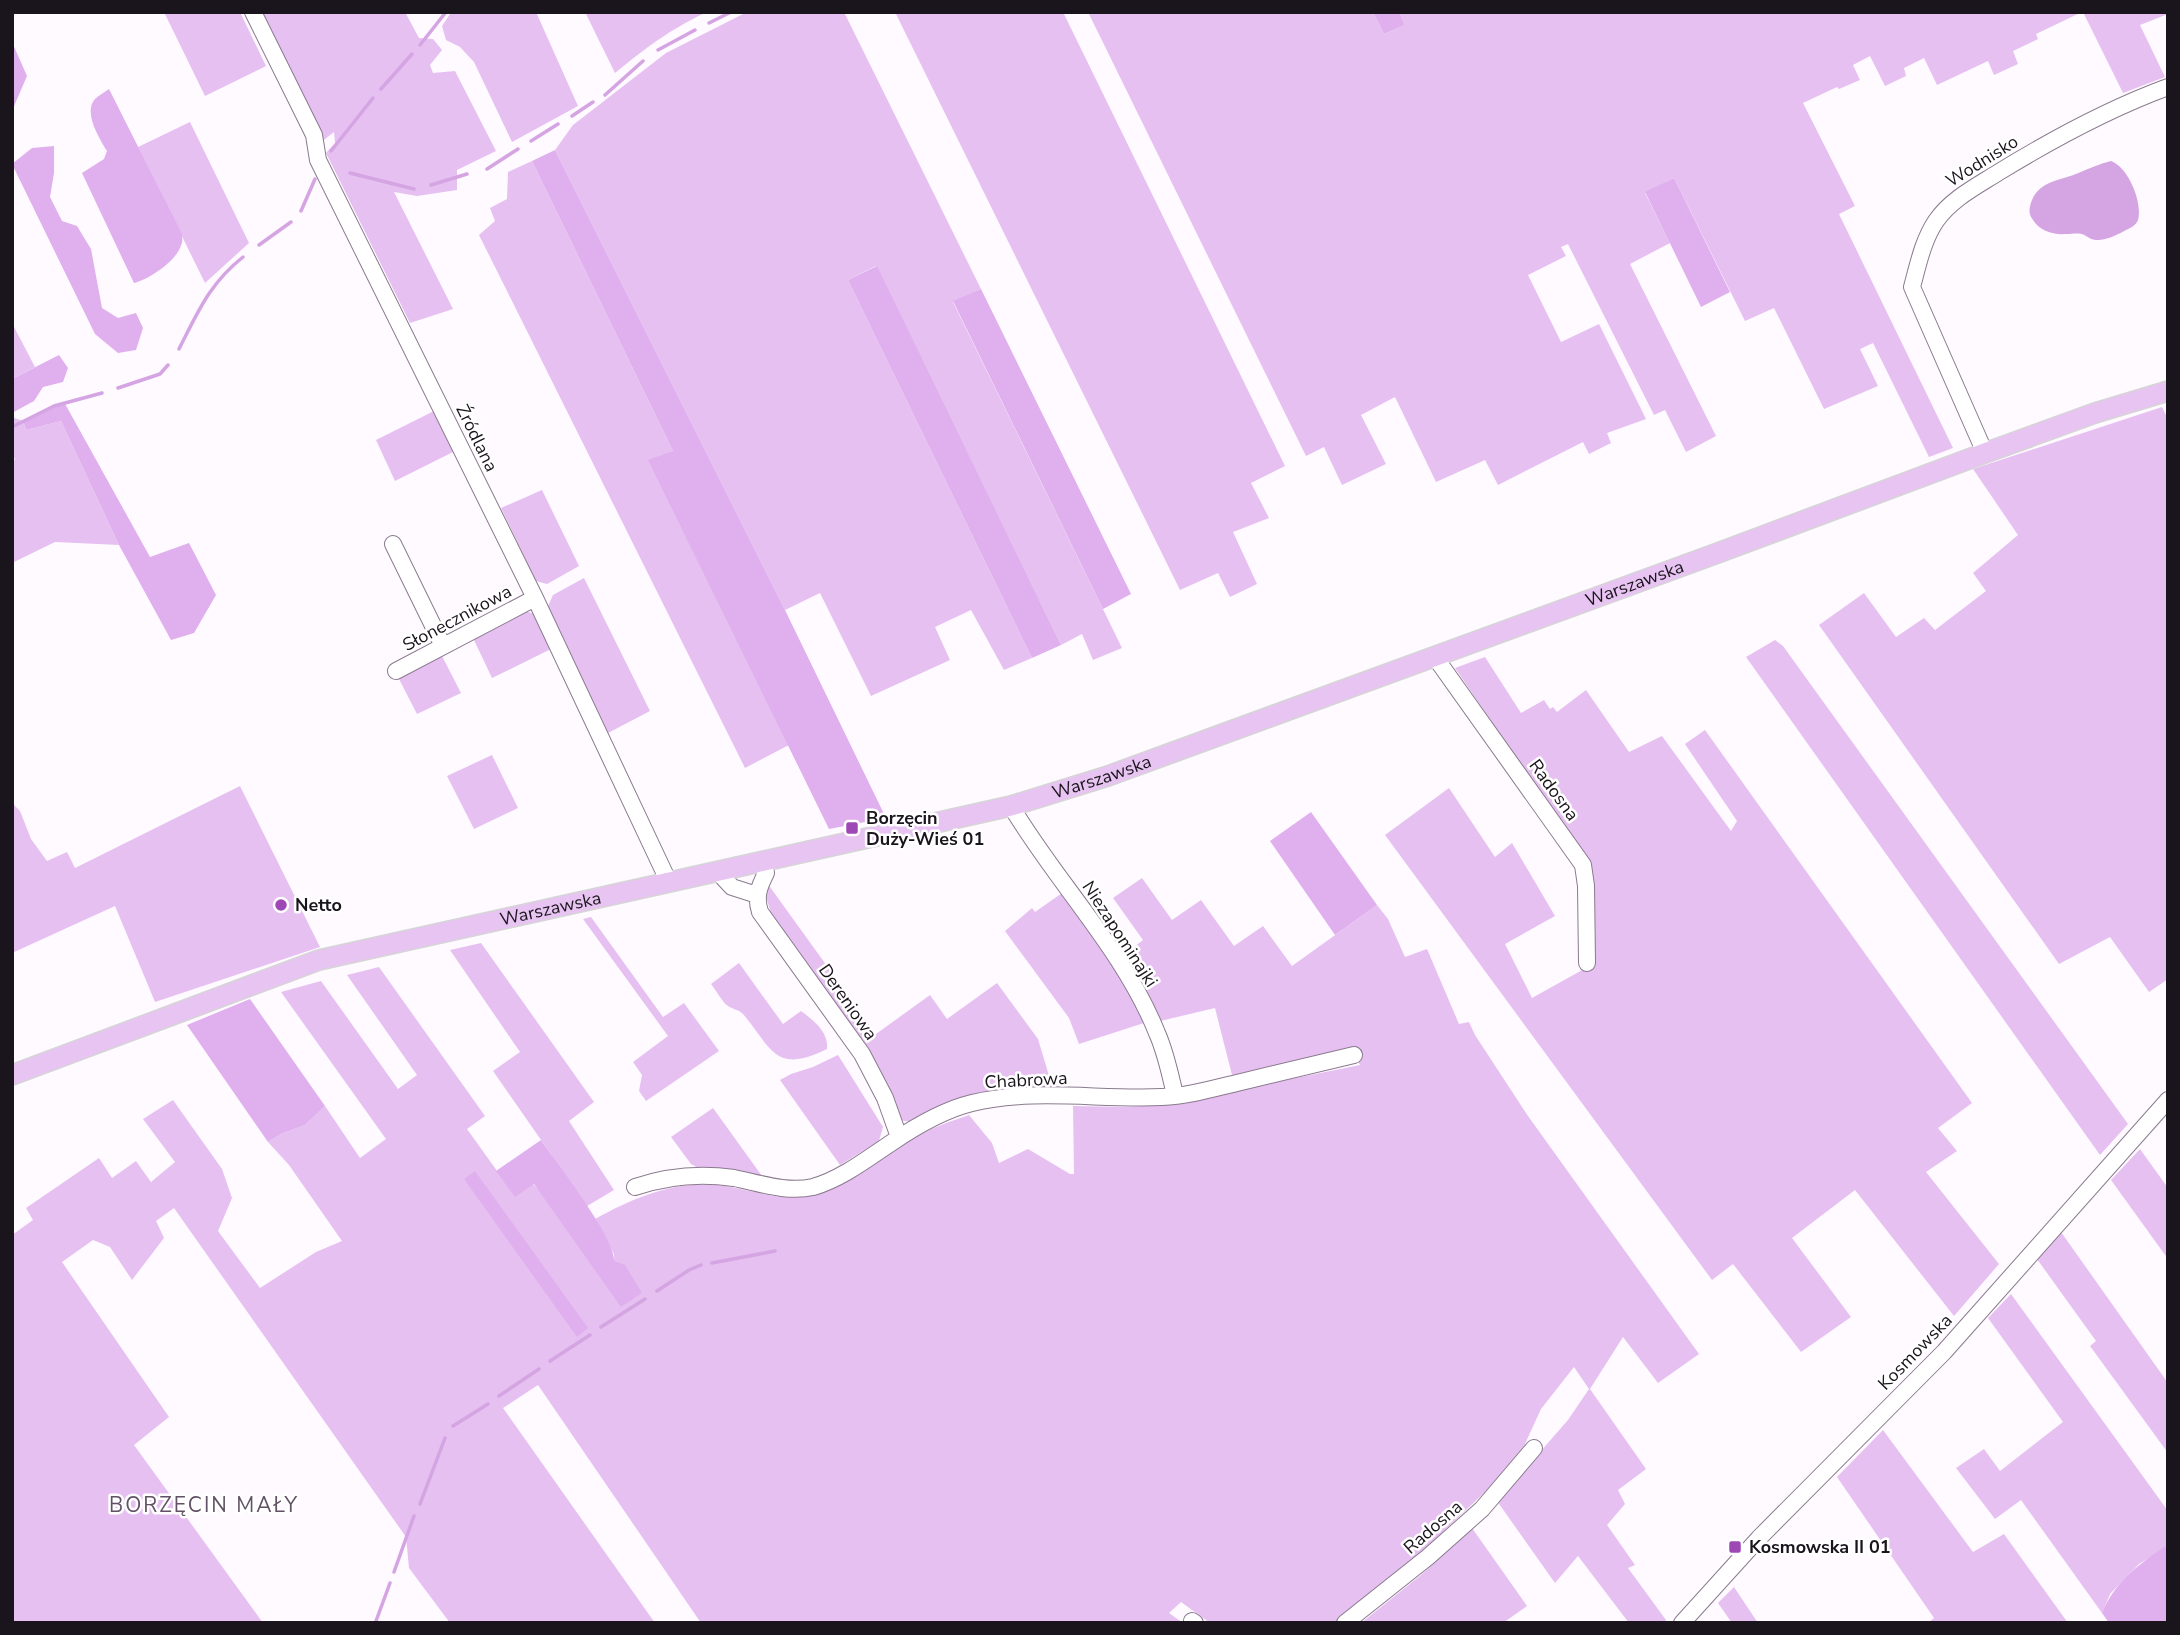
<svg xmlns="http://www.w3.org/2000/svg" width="2180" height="1635" font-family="'Nunito Sans',sans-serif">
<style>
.green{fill:#e6c0f1}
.forest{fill:#e0afee}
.water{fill:#d5a4e2}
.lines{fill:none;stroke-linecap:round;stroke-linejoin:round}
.stream{stroke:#d5a4e2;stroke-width:3.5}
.minor-casing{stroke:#8a7a8e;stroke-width:18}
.major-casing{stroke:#d6d5d6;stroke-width:22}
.minor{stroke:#fff;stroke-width:16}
.major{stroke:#e8c4f2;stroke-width:19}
.poi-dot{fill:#9e48b5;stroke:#fff;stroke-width:2.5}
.labels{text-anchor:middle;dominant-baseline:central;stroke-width:5;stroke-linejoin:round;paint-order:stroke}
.street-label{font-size:18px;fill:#1a151c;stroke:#fff}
.poi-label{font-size:18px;font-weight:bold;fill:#1a151c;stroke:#fff;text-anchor:start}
.quarter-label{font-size:21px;letter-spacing:2px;fill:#605264;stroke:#fff}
</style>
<rect width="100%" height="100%" fill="#fefaff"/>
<path class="green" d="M164 12H240L266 66 205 96Z
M258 12H405L419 38 433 39 442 50 430 65 433 73 455 71 496 151 457 170V190L417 196 394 192 453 309 410 323 326 153 335 143 334 132 320 143Z
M447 12H536L578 106 512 142 474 62 460 47 446 40 442 26 450 14Z
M585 12H707C669 30 647 47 615 73Z
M747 12H844L981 289 953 302 1122 648 1093 660 1082 634 1061 645 876 266 848 280 1032 658 1004 670 971 610 935 627 950 660 871 696 820 593 785 610 555 150 573 125 666 53Z
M895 12H1063L1285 466 1251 483 1269 518 1233 532 1257 584 1230 597 1218 573 1180 590Z
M1088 12H1373L1384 34 1405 25 1399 12H2082L2036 34 2038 39 2013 51 2018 64 1994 75 1988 61 1937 85 1924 58 1904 68 1906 76 1885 86 1870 56 1853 65 1860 80 1839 89 1837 87 1803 103 1855 206 1839 214 1953 448 1929 457 1873 343 1860 349 1878 386 1824 409 1774 308 1745 321 1674 178 1645 193 1670 243 1630 264 1716 436 1686 452 1665 410 1654 415 1568 244 1561 247 1566 256 1528 275 1561 342 1599 324 1646 419 1607 433 1611 443 1589 454 1583 442 1498 485 1485 460 1436 482 1395 397 1361 415 1386 464 1342 485 1324 447 1306 456Z
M2083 12H2168V14L2140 25 2165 77 2123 93Z
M190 122 249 243 205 283 138 147Z
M532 161 673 451 649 461 789 745 745 768 479 235 495 221 490 208 507 199 508 172Z
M12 323 35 367 12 379Z
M2162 407 2168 419V979L2149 992 2110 937 2059 964 1819 625 1864 593 1896 637 1924 618 1935 630 1986 591 1973 573 2018 535 1973 469Z
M436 410 455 451 395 481 376 440Z
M12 417 23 421 26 430 61 421 119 545 55 542 12 563V467L15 458H12Z
M542 490 579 566 547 584 536 581 501 508Z
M584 578 650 711 608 733 548 606 553 595Z
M525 611 538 615 553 648 492 678 473 638Z
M1775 640 1783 646 2128 1124 2100 1155 1746 657Z
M442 656 461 693 417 714 399 679Z
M1485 657 1521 713 1544 700 1550 709 1553 707 1557 712 1586 690 1629 752 1662 736 1731 831 1737 821 1685 744 1705 730 1972 1103 1938 1128 1957 1151 1926 1172 1999 1264 1954 1316 1855 1190 1792 1238 1851 1317 1801 1352 1733 1264 1712 1280 1385 835 1449 788 1495 857 1512 843 1555 916 1505 944 1532 998 1593 964 1594 887 1590 866 1455 668Z
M492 755 518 808 474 829 447 776Z
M240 786 320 947 155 1002 115 906 12 953V803L20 811 31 839 47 861 67 852 75 868Z
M1142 878 1172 920 1201 900 1234 946 1263 926 1292 966 1377 905 1388 919 1405 957 1427 949 1459 1024 1469 1022 1475 1035 1528 1116 1699 1354 1658 1383 1623 1337 1590 1389 1646 1469 1618 1490 1625 1504 1607 1525 1635 1565 1628 1568 1666 1620 1664 1623H1629L1578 1556 1555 1583 1497 1501 1568 1420 1589 1389 1574 1367 1541 1409 1524 1446 1486 1491 1407 1566 1335 1623H1210L1181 1602 1169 1613 1183 1623H701L538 1385 503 1408 655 1623H450L409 1568 406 1537 174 1208 156 1221 164 1238 132 1280 110 1247 93 1240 62 1262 169 1417 134 1445 263 1623H12V1235L33 1220 26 1208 99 1158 112 1178 136 1161 151 1182 175 1162 143 1119 173 1100 222 1169 232 1198 218 1231 260 1288 316 1252 342 1241 289 1165 268 1142 281 1134 305 1125 325 1106 360 1158 386 1139 281 992 321 981 398 1089 417 1075 347 975 379 967 485 1116 467 1129 515 1196 533 1184 614 1261V1254L595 1219C633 1198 672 1181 717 1185 748 1188 781 1203 812 1195 844 1187 881 1156 910 1140 928 1129 949 1122 969 1115L992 1143 999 1163 1028 1149 1070 1174H1074L1073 1106 1128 1107 1182 1104 1241 1089 1360 1065 1351 1050 1232 1075 1215 1008 1156 1022 1120 958 1143 940 1113 898Z
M765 880 876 1034 930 995 947 1019 997 983 1038 1039 1053 1089 1027 1087 993 1092 912 1122 899 1120 864 1042 772 917 765 893Z
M1065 891 1125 981 1147 1022 1079 1044 1069 1018 1005 931 1032 908 1035 912Z
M591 917 663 1017 684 1003 719 1051 646 1101 639 1091 642 1075 633 1062 668 1036 583 919Z
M481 943 594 1102 569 1121 614 1190 587 1206 493 1071 520 1052 450 950Z
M739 963 783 1024 801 1011C813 1020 829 1032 827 1049 774 1075 772 1048 743 1014 738 1009 734 1010 728 1006 722 1002 716 990 711 984Z
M838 1055 883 1127 879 1141 840 1165 780 1080 791 1074 813 1067Z
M713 1108 762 1176 723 1169H700L691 1164 671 1137Z
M2140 1149 2168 1188V1259L2111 1180Z
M2061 1232 2168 1383V1453L2090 1346 2096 1341 2037 1259Z
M2011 1294 2168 1511V1547L2139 1564 2110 1594 2102 1613 2021 1500 1995 1519 1956 1468 1984 1449 2000 1471 2063 1422 1988 1318Z
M1883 1430 1973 1552 2004 1534 2068 1623H1928L1934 1618 1837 1477Z
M1472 1528 1527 1606 1503 1623H1361L1421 1575Z
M1734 1587 1758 1623H1732L1718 1603Z"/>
<path class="forest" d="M1373 12H1399L1405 25 1384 34Z
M12 42 27 76 12 111Z
M109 89 182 234C182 238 183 242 181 245 177 261 148 280 134 283L82 173 104 159 107 151C99 138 83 112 95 99 99 95 105 92 109 89Z
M54 146V173L50 197 62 221 77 226 91 249 102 308 118 318 136 313 143 328 136 350 118 353 95 334 12 164 32 148Z
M555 150 785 610 886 818 829 829 648 460 673 451 532 161Z
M1674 178 1730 292 1701 307 1645 192Z
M877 266 1061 645 1032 658 848 280Z
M981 289 1131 594 1103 609 953 301Z
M59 355 68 368 63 382 43 387 34 401 12 413V379Z
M64 402 150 557 189 543 216 595 194 633 171 640 119 545 61 421 26 430 23 421Z
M1311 812 1377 905 1335 935 1270 841Z
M250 999 325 1106 305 1125 281 1134 268 1142 187 1025Z
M541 1140C556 1162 616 1239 614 1261L625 1265 642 1293 621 1307 534 1184 515 1197 496 1171Z
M475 1171 588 1328 577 1337 464 1179Z
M2164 1547H2168V1623H2109L2102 1613C2115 1582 2137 1566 2164 1547Z"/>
<path class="water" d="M2111 161C2128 167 2143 202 2138 220 2136 225 2131 228 2126 230 2119 234 2105 241 2096 240 2091 240 2087 236 2082 234 2076 233 2072 234 2066 234 2053 235 2040 231 2033 220 2028 213 2029 208 2032 200 2040 181 2059 181 2076 174 2088 169 2099 164 2111 161Z"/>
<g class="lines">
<path class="stream" d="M709 23 731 12
M420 45 446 12
M658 50 695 30
M381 89 412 54
M605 95 643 61
M572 116 593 102
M531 141 558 124
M331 151 373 98
M487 169 518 149
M350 173 414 189
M431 185 467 174
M301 211 315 179
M259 245 291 222
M179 349C198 312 209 284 243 257
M118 388 160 374 168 365
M12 427 54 406 102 393
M712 1263 775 1251
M657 1291 689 1270 701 1265
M601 1327 645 1299
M550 1361 590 1335
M499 1396 539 1369
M453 1426 488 1404
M420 1504 445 1438
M394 1572 414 1516
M376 1621 390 1583"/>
<g class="minor-casing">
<path id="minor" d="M253 12 314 135 318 160 535 598 665 874 666 881
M1985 453 1912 287C1918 265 1923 240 1936 221 1951 199 1977 186 1999 172 2053 139 2108 109 2168 87
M393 544 443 646
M1435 657 1583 865 1586 886 1587 963
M396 671 535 598
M1011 806C1056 882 1124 950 1157 1033 1166 1053 1170 1074 1175 1095
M763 861 766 873C759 887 755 896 760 912L862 1054 885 1098 899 1137
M717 871 732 887 757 895
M635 1187C667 1176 700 1173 734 1178 759 1183 787 1193 813 1187 841 1179 867 1159 891 1143 916 1126 943 1110 972 1103 1034 1088 1099 1100 1162 1097 1189 1096 1215 1088 1241 1082 1278 1073 1316 1064 1354 1055
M1192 1621 1195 1623
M1345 1623 1428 1557 1482 1509 1534 1448
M1682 1623 1759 1538 1944 1352 2168 1100"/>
</g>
<g class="major-casing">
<g id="major">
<path id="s1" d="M12 1075 319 960 1011 806 1108 776 1715 554 1985 453 2095 413 2168 391"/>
</g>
</g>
<use href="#minor" class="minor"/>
<use href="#major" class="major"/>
</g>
<g class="poi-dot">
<rect x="845" y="821" width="14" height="14" rx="3.5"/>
<circle cx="281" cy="905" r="7"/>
<rect x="1728" y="1540" width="14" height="14" rx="3.5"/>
</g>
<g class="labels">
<g class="street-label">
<text transform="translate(1982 161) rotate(-32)">Wodnisko</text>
<text transform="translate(477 438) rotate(64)">Źródlana</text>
<text stroke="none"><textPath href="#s1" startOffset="1699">Warszawska</textPath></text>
<text transform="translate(457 618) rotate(-28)">Słonecznikowa</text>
<text stroke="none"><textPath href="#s1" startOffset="1132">Warszawska</textPath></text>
<text transform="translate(1554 790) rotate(54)">Radosna</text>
<text stroke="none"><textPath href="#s1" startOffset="565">Warszawska</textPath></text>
<text transform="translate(1120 934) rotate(57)">Niezapominajki</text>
<text transform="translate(848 1002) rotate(55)">Dereniowa</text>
<text transform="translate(1026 1080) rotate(-3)">Chabrowa</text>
<text transform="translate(1915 1352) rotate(-46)">Kosmowska</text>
<text transform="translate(1433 1527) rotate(-41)">Radosna</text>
</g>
<g class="poi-label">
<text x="866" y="818">Borzęcin<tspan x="866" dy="21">Duży-Wieś 01</tspan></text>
<text x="295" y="905">Netto</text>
<text x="1749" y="1547">Kosmowska II 01</text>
</g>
<g class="quarter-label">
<text x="204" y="1505">BORZĘCIN MAŁY</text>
</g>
</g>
<rect width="2180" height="1635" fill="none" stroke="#1a151c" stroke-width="28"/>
</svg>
